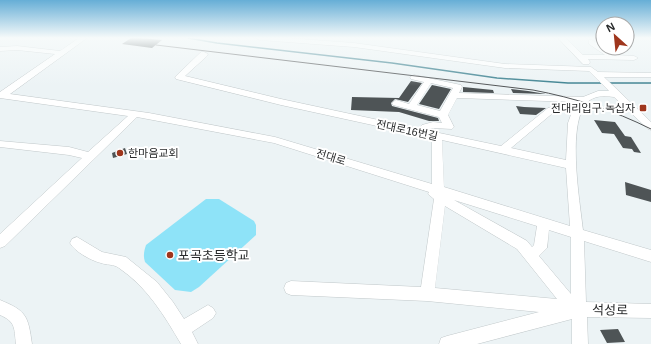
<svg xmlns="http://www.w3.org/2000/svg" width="651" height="344" font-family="Arial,'Noto Sans KR',sans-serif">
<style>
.green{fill:#8ee3f8}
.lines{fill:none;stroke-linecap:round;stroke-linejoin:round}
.stream{stroke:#3b808f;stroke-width:1.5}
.building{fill:#4e5456}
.minor-casing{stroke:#c1c8ca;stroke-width:1}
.minor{fill:#fff;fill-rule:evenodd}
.tram{stroke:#535658;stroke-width:1}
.poi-dot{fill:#9f361d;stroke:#fff;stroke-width:1.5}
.labels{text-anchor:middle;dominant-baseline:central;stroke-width:4;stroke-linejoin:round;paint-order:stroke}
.poi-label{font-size:11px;fill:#282a2b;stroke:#fff;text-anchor:end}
.street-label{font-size:11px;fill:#282a2b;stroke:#fff}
.near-poi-label{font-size:13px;fill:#282a2b;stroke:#fff;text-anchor:start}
.near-street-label{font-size:13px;fill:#282a2b;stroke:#fff}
</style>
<rect width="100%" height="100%" fill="#ecf3f5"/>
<path class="green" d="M206 199H219L254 221 256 225V235L199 287 191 292 175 290 145 262C143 256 144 251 146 245Z"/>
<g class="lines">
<path class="stream" d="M188 38 217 43 392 63 497 78 568 83H604
M608 83H651"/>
</g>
<path class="building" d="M131 38H141L162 40 152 48 122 44Z
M411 81 422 83 408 102 395 99 391 103 392 106 438 118 439 121H429L399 112 351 110 352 97 399 98Z
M432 85 451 89 439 109 419 104Z
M463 87 493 90 494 93 463 92Z
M511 89 528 91 546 94 513 93Z
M516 106 524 107 546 108 536 115 520 114Z
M594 120 615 122 625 136 631 137 641 153 634 152 632 149 623 148 614 134 602 133Z
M125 148 127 154 113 158 112 153Z
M625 182 651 190V202L626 195Z
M618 329 625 342 607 343 600 330Z"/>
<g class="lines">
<g class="minor-casing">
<path id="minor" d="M79 38H87L10 94 149 113 275 137 432 184V138L281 105 176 79 175 77 201 52H204L208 54 207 56 185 76 281 99 425 130 420 127 422 125 433 122 442 123 439 117 393 105 392 103 396 100 409 104 424 82 411 79 410 77 414 75 461 85 462 87 459 93 583 97 598 91H609L589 71 505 68 354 47 260 40 256 38H287L354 43 505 64 591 67 598 72 651 73V77H604L651 122V130L648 129 614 97C606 96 598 95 590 100 565 117 580 202 583 230L651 250V262L584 241 586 302 651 304V318L587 317 588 344H572V319L477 344H439L441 338 447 336 539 312 427 301 291 295 286 293 284 288 286 283 291 281 421 287 434 199 428 194 429 192 274 143 137 117 5 246 0 248V234L82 158 69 155 0 147V141L69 147 88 152 128 116 0 98V92L55 54 17 50 0 51V47L17 46 60 51ZM431 83 453 88 440 111 417 105ZM457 98 577 102 548 108 501 146 425 130 433 128 452 129 454 127 448 115ZM573 109 568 123 566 160 511 148 554 112ZM442 140 566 168 570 226 444 187ZM454 200 537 226 534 245 532 247 527 241ZM445 206 517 249 557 299 435 288ZM549 230 571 237V294L539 256 547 248Z
M558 38H566L583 55H605L589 44V40H592L615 55 634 56 638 58 634 60 588 59 590 62 589 64H583Z
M77 237 102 252 126 257 157 282 173 302 184 319 208 305 213 308 216 313 213 318 192 332 198 344H181C164 315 147 287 119 268 114 264 106 265 101 263 92 261 75 252 70 243L72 239Z
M0 300C27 311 28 316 32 344H16C14 328 16 322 0 315Z"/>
</g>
<use href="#minor" class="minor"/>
<path class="tram" d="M156 45 533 90C575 98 613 110 651 129"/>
</g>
<linearGradient id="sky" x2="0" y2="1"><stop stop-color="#66aed6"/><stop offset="0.44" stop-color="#f6fafa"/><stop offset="1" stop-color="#f6fafa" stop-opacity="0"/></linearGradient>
<rect width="651" height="86" fill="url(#sky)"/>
<g class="poi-dot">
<rect x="639" y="104" width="8" height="8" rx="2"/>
<circle cx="120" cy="153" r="4"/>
<circle cx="170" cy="255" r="4"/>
</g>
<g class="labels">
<g class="poi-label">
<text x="635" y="108">전대리입구.녹십자</text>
<text x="128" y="153" text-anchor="start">한마음교회</text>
</g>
<g class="street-label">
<text transform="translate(407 130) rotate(12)">전대로16번길</text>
<text transform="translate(331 157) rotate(17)">전대로</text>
</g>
<g class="near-poi-label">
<text x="178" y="255">포곡초등학교</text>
</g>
<g class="near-street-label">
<text transform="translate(610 310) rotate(1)">석성로</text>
</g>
</g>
<g transform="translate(615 36) rotate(333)"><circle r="19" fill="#ffffff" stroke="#a9aaaa"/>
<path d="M0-3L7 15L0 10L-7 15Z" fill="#9f361d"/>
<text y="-6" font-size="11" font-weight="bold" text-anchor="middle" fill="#282a2b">N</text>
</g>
</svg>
